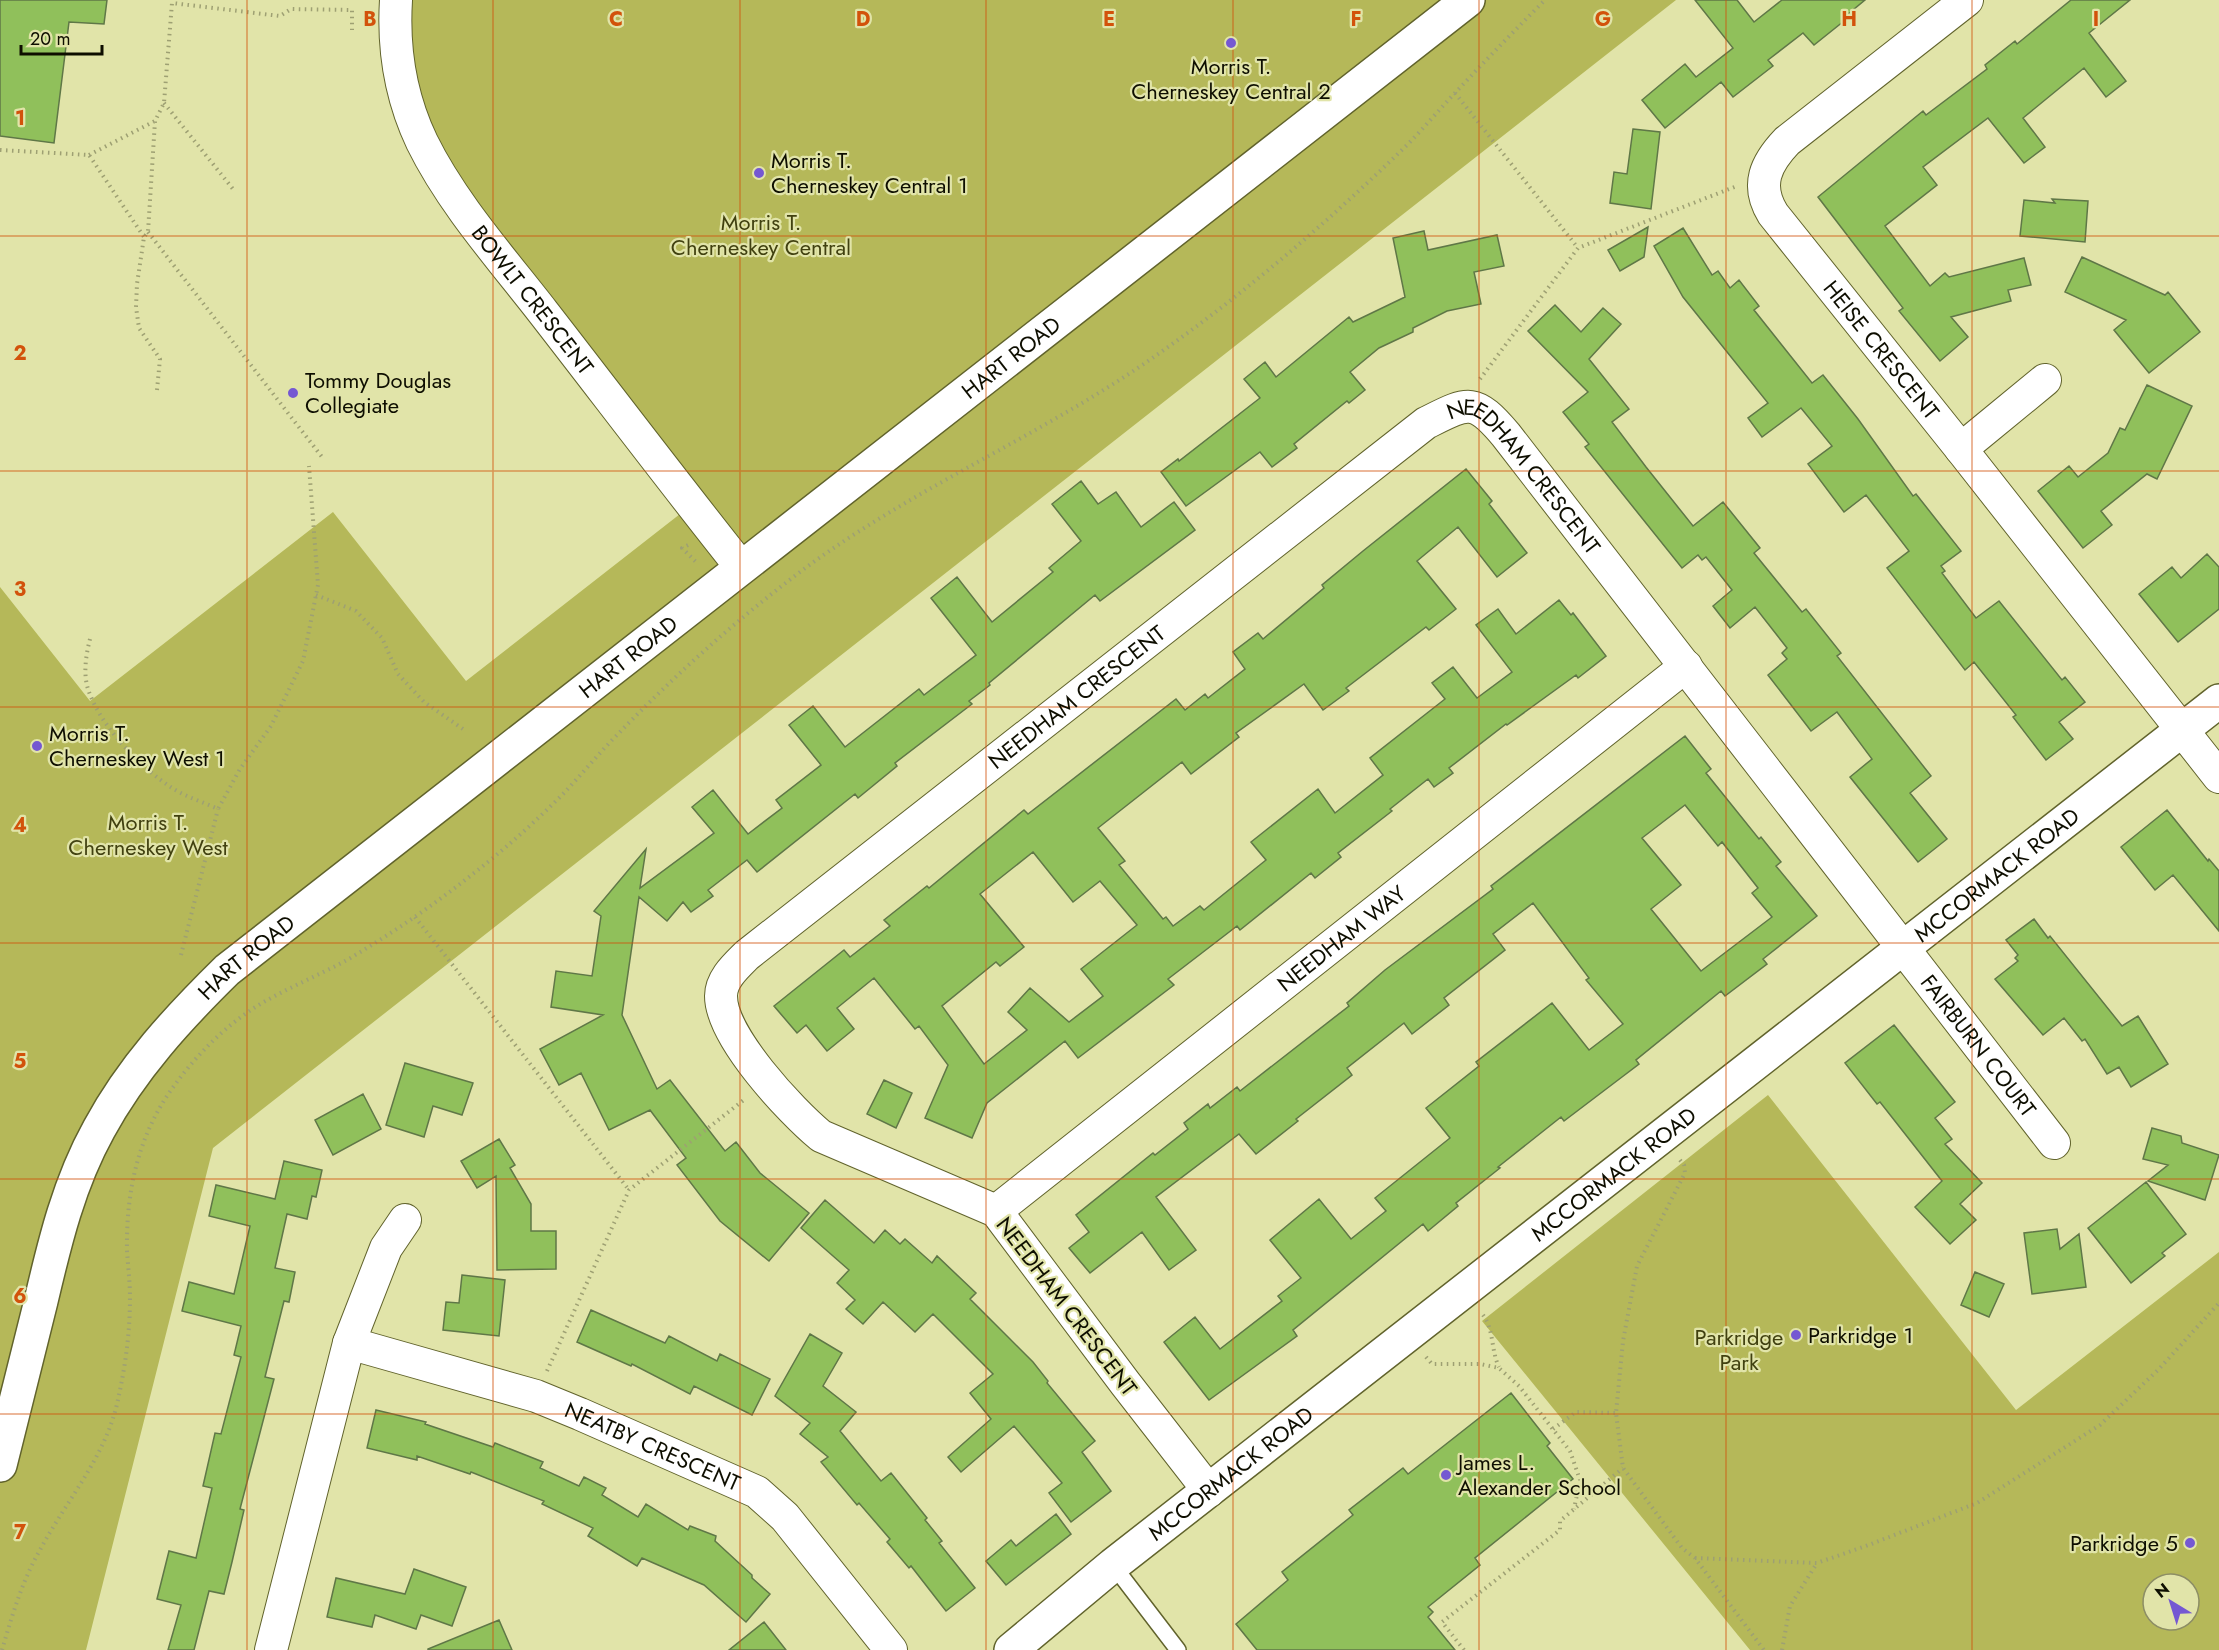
<svg xmlns="http://www.w3.org/2000/svg" width="2219" height="1650" font-family="Jost,sans-serif">
<style>
.green{fill:#b5b859;fill-rule:evenodd}
.building{fill:#90c05b;stroke:#5f7747;stroke-width:1.5;fill-rule:evenodd}
.lines{fill:none;stroke-linecap:round;stroke-linejoin:round}
.service-casing{stroke:#61632c;stroke-width:18}
.minor-casing{stroke:#61632c;stroke-width:34}
.tertiary-casing{stroke:#61632c;stroke-width:36}
.path{stroke:#9ea073;stroke-width:4;stroke-dasharray:1.5 4.5;stroke-linecap:butt}
.service{stroke:#fff;stroke-width:15}
.minor{stroke:#fff;stroke-width:32}
.tertiary{stroke:#fff;stroke-width:33}
.grid{fill:none;stroke:#d2520b;stroke-width:1.5;stroke-opacity:0.55}
.poi-dot{fill:#7558d2;stroke:#e1e4a9;stroke-width:2}
.labels{text-anchor:middle;dominant-baseline:central;stroke-width:4.5;stroke-linejoin:round;paint-order:stroke}
.poi-label{font-size:22px;fill:#0e0e00;stroke:#e1e4a9;text-anchor:start}
.park-label{font-size:22px;fill:#414110;stroke:#e1e4a9}
.street-label{font-size:22px;fill:#0e0e00;stroke:#e1e4a9}
.grid-label{font-size:20px;text-anchor:middle;font-weight:bold;fill:#d2520b;stroke:#e1e4a9;stroke-width:4.5;stroke-linejoin:round;paint-order:stroke}
</style>
<rect width="100%" height="100%" fill="#e1e4a9"/>
<path class="green" d="M380 0H1676L213 1148 86 1650H0V587L90 701 333 512 466 681 680 514 492 273 424 179 408 149 393 111 383 68Z
M1768 1095 2016 1410 2219 1252V1650H1750L1482 1321ZM2153 1584H2189V1620H2153Z"/>
<path class="building" d="M0 0H107L104 24 69 22 54 143 0 136Z
M1695 0H1737L1754 22 1782 0H1865L1842 19 1844 21 1814 45 1803 33 1768 60 1773 66 1733 97 1721 82 1665 128 1642 100 1685 64 1696 77 1733 48Z
M2071 0H2130L2089 33 2126 81 2106 97 2084 68 2023 118 2045 147 2024 163 1988 118 1923 167 1937 185 1885 226 1930 286 1945 273 1949 277 2024 258 2031 285 2008 290 2011 301 1951 317 1968 337 1940 361 1899 311 1903 308 1818 197 1923 111 1926 115 1987 69 1985 65 2015 41 2017 44Z
M1633 129 1660 132 1651 209 1610 203 1614 172 1627 174Z
M2052 199 2088 201 2085 242 2020 236 2024 200 2055 203Z
M1648 227 1644 257 1620 271 1608 250Z
M1683 228 1712 275 1718 271 1730 288 1739 280 1759 306 1754 310 1812 383 1823 375 1858 419 1913 496 1916 494 1961 551 1941 566 1945 571 1942 573 1976 618 1999 601 2062 680 2065 677 2085 702 2059 722 2073 739 2046 760 2013 717 2016 715 1974 662 1965 670 1887 568 1909 551 1866 495 1844 512 1808 464 1832 446 1801 408 1762 437 1748 418 1768 403 1683 297 1654 246Z
M1424 231 1428 250 1497 235 1504 266 1474 272 1481 304 1447 311 1413 328V332L1379 348 1350 372 1365 390 1349 403 1347 401 1294 444 1297 448 1272 467 1260 452 1186 506 1161 472 1178 459 1179 461 1260 398 1244 379 1265 362 1276 377 1349 317 1353 322 1405 297 1393 238Z
M2082 257 2165 295 2168 292 2200 332 2149 373 2114 330 2126 320 2065 292Z
M1555 305 1581 332 1603 308 1621 324 1589 359 1629 409 1612 422 1646 467 1693 526 1723 502 1760 548 1754 553 1802 612 1806 609 1841 653 1837 656 1931 776 1910 793 1947 839 1918 862 1850 777 1872 759 1837 712 1811 731 1768 675 1787 659 1782 653 1787 648 1755 607 1730 628 1713 606 1732 590 1706 557 1702 560 1698 555 1682 568 1585 447 1589 444 1563 412 1588 392 1528 331Z
M2147 385 2192 406 2157 479 2147 474 2101 511 2112 525 2083 548 2038 491 2069 466 2078 477 2108 453 2120 428 2125 430Z
M1466 469 1492 501 1489 504 1527 553 1497 577 1458 527 1417 561 1456 609 1429 630 1426 627 1346 688 1349 691 1323 710 1304 684 1236 733 1239 737 1191 774 1182 762 1098 828 1125 861 1119 865 1163 919 1166 917 1173 926 1200 906 1204 910 1266 860 1251 842 1318 789 1335 813 1383 775 1370 758 1445 699 1432 683 1453 667 1477 698 1512 672 1476 625 1498 609 1516 634 1559 600 1571 615 1573 613 1606 656 1578 678 1576 675 1507 725 1506 724 1449 768 1453 773 1434 787 1428 779 1390 809 1392 811 1338 853 1341 857 1315 878 1311 873 1240 930 1237 926 1168 979 1174 985 1078 1058 1065 1041 987 1103 972 1138 925 1118 948 1065 919 1026 915 1029 874 978 837 1008 854 1029 827 1051 806 1025 797 1033 774 1006 844 950 850 957 890 926 884 920 927 886 929 888 1024 810 1028 814 1176 699 1185 710 1205 694 1208 698 1245 669 1233 652 1258 633 1263 639 1324 588 1322 585 1363 551ZM1033 852 1073 902 1100 881 1137 925 1081 969 1103 996 1069 1022 1030 988 1008 1012 1027 1030 984 1064 942 1006 996 962 1000 966 1024 947 980 894Z
M1081 481 1098 504 1116 492 1141 527 1174 502 1195 530 1100 601 1095 595 989 683 990 685 969 701 972 704 895 763 897 766 858 798 855 794 757 872 747 860 708 890 713 896 691 912 683 902 667 921 639 897 622 1015 657 1089 670 1080 725 1151 736 1142 760 1173 809 1213 769 1261 720 1221 677 1165 686 1158 650 1110 609 1130 581 1073 559 1085 540 1049 603 1015 551 1007 556 971 592 976 601 916 594 911 646 849 640 888 714 833 692 807 713 790 748 834 782 808 776 800 821 765 789 725 813 706 845 747 919 689 924 695 976 655 931 598 957 577 992 622 1053 572 1049 568 1081 541 1052 504Z
M2207 554 2219 567V609L2178 642 2139 594 2172 567 2181 578Z
M1685 736 1711 769 1706 773 1759 839 1761 837 1781 862 1776 866 1817 916 1763 959 1767 964 1725 996 1721 991 1636 1060 1639 1064 1622 1077 1564 1121 1561 1117 1498 1167 1500 1168 1456 1203 1458 1206 1428 1231 1423 1224 1293 1330 1297 1336 1209 1400 1164 1342 1195 1317 1220 1349 1282 1301 1278 1296 1301 1278 1270 1240 1319 1199 1351 1239 1386 1211 1375 1198 1450 1138 1426 1108 1479 1066 1476 1062 1552 1003 1589 1050 1623 1024 1586 980 1589 978 1533 903 1493 934 1505 950 1444 998 1449 1005 1412 1034 1404 1023 1347 1068 1352 1075 1296 1119 1298 1121 1256 1154 1239 1134 1156 1197 1196 1250 1169 1270 1142 1232 1090 1273 1069 1248 1089 1232 1076 1215 1153 1153 1155 1155 1188 1129 1184 1123 1208 1104 1210 1108 1237 1087 1240 1091 1349 1006 1347 1003 1385 970 1493 889 1491 886ZM1685 805 1718 846 1722 842 1758 888 1752 893 1772 917 1701 971 1651 909 1681 885 1642 838Z
M2167 810 2208 861 2209 859 2219 871V931L2173 875 2155 890 2121 847Z
M2034 919 2048 938 2050 936 2122 1026 2138 1016 2168 1064 2131 1087 2119 1067 2107 1074 2085 1039 2082 1041 2064 1018 2043 1035 1995 979 2018 961 2015 958 2018 955 2006 940Z
M1894 1025 1955 1102 1935 1118 1952 1139 1945 1144 1982 1183 1960 1204 1976 1220 1950 1244 1915 1207 1942 1181 1880 1102 1877 1104 1845 1063Z
M405 1063 473 1083 462 1115 433 1106 424 1137 386 1125Z
M884 1080 912 1093 896 1128 867 1114Z
M363 1094 381 1129 333 1155 315 1120Z
M2152 1128 2181 1136 2182 1143 2219 1155 2205 1200 2148 1181 2168 1165 2143 1159Z
M499 1139 515 1165 510 1168 531 1204V1231H556V1269L497 1270 496 1176 477 1188 461 1161Z
M284 1161 322 1170 316 1197 312 1196 307 1219 287 1214 275 1268 295 1272 289 1302 284 1301 265 1377 274 1379 240 1509 244 1510 232 1562 224 1594 209 1591 194 1650H168L181 1605 157 1599 169 1551 196 1558 212 1488 203 1486 215 1433 221 1434 241 1357 234 1355 241 1326 182 1311 189 1282 234 1294 250 1226 209 1216 216 1185 275 1199Z
M2146 1182 2186 1234 2162 1253 2165 1256 2131 1283 2088 1228Z
M825 1200 874 1243 885 1230 900 1244 905 1239 932 1263 937 1256 976 1293 970 1299 1033 1362 1048 1381 1047 1383 1095 1441 1082 1452 1111 1491 1071 1522 1049 1493 1062 1483 1014 1426 961 1472 948 1457 991 1419 970 1393 993 1374 933 1314 915 1332 883 1302 863 1324 846 1309 855 1300 837 1283 849 1270 801 1228Z
M2057 1229 2060 1249 2079 1234 2086 1287 2032 1294 2024 1233Z
M1975 1272 2004 1284 1989 1317 1961 1305Z
M462 1275 505 1280 499 1336 443 1330 446 1302 459 1303Z
M591 1310 665 1343 669 1336 717 1361 720 1354 770 1379 752 1415 694 1386 690 1394 632 1364 631 1366 577 1342Z
M810 1334 842 1353 823 1386 856 1412 840 1431 881 1481 891 1473 927 1518 925 1520 942 1541 939 1543 975 1588 946 1611 911 1566 909 1568 887 1542 890 1539 859 1503 857 1505 821 1462 828 1457 800 1434 810 1423 775 1396Z
M1511 1393 1550 1443 1547 1446 1573 1479 1475 1558 1480 1565 1428 1607 1433 1612 1428 1617 1455 1650H1257L1236 1624 1288 1580 1282 1572 1353 1515 1349 1510 1403 1468 1408 1474Z
M376 1410 426 1422 425 1424 493 1447 495 1443 543 1462 540 1468 579 1486 584 1477 606 1488 602 1495 638 1517 646 1504 688 1530 690 1526 716 1536 715 1541 752 1575V1578L770 1594 746 1622 704 1585 642 1558 637 1566 588 1536 593 1528 542 1504 544 1501 471 1472 470 1474 417 1456V1460L367 1448Z
M1056 1514 1071 1534 1006 1585 986 1561 1011 1540 1016 1546Z
M414 1569 466 1587 452 1626 421 1615 416 1629 375 1615 372 1627 327 1617 336 1578 405 1594Z
M499 1620 512 1650H428V1649Z
M764 1622 786 1650H729Z"/>
<g class="lines">
<g class="service-casing">
<path id="service" d="M1113 1565 1178 1650"/>
</g>
<g class="minor-casing">
<g id="minor">
<path id="s1" d="M396 0C393 48 401 98 422 142 452 203 501 258 543 312 609 397 674 483 741 567"/>
<path id="s2" d="M1967 0 1787 141C1766 163 1755 185 1773 214L1961 449 2219 777"/>
<path d="M1961 449 2045 380"/>
<path id="s3" d="M996 1211 1686 666"/>
<path d="M349 1343 386 1248 405 1220"/>
<path id="s4" d="M1209 1491 1125 1383 996 1211 821 1136C791 1111 721 1037 721 996 721 979 736 966 747 955L1426 423C1468 402 1474 397 1506 435L2054 1143"/>
<path id="s5" d="M271 1650 349 1343 536 1396 580 1414 757 1492 785 1517 891 1650"/>
</g>
</g>
<g class="tertiary-casing">
<g id="tertiary">
<path id="s6" d="M0 1465C14 1410 27 1356 41 1301 55 1241 69 1183 99 1129 132 1068 178 1018 227 970L1468 0"/>
<path id="s7" d="M1011 1650 1113 1565 2219 701"/>
</g>
</g>
<path class="path" d="M1455 93 1578 248
M164 103 233 189
M0 150 89 155 144 237
M89 155 155 121
M148 232 322 457
M1480 379 1578 248 1737 186
M157 390 160 359 139 328 136 307 137 284 144 237 148 232 155 121 164 103 172 3 280 16 291 9 352 10V30
M688 545 682 548 698 564
M316 595 356 611 382 638 398 674 424 702 463 729
M90 639C86 655 83 673 88 689 100 726 140 767 172 788 186 797 203 802 218 809L240 769 271 726 303 661 318 585 309 466
M415 917 629 1190
M181 955 218 809
M1680 1160 1684 1165 1685 1173 1637 1266 1623 1341 1616 1413 1623 1468 1682 1548 1695 1558 1764 1650
M1483 1315C1494 1329 1491 1351 1499 1367
M1426 1357 1432 1364H1480L1499 1368 1519 1386 1570 1451 1580 1480 1574 1509
M547 1371 629 1190 745 1099
M1553 1429 1576 1412 1616 1413
M1695 1558 1817 1563 1866 1546 1977 1503 2100 1425 2159 1369 2219 1303
M2 1650C12 1616 22 1581 40 1550 66 1501 104 1459 117 1404 125 1369 130 1334 130 1298 130 1282 128 1266 127 1251 126 1194 137 1140 169 1093 194 1057 225 1025 262 1003 290 987 319 975 347 960 391 934 434 905 474 873 505 849 535 822 563 794 582 774 600 752 619 733 674 676 733 623 796 575 908 490 1037 438 1151 359 1242 296 1327 223 1406 146 1423 129 1438 111 1454 94 1484 62 1514 31 1545 0
M1464 1650 1442 1622 1560 1530V1521L1623 1468
M1782 1650 1790 1606 1817 1563"/>
<use href="#service" class="service"/>
<use href="#minor" class="minor"/>
<use href="#tertiary" class="tertiary"/>
</g>
<path class="grid" d="M247 0V1650M493 0V1650M740 0V1650M986 0V1650M1233 0V1650M1479 0V1650M1726 0V1650M1972 0V1650M0 236H2219M0 471H2219M0 707H2219M0 943H2219M0 1179H2219M0 1414H2219"/>
<g class="poi-dot">
<circle cx="1231" cy="43" r="6"/>
<circle cx="759" cy="173" r="6"/>
<circle cx="293" cy="393" r="6"/>
<circle cx="37" cy="746" r="6"/>
<circle cx="1796" cy="1335" r="6"/>
<circle cx="1446" cy="1475" r="6"/>
<circle cx="2190" cy="1543" r="6"/>
</g>
<g class="labels">
<g class="poi-label">
<text x="1231" y="66" text-anchor="middle">Morris T.<tspan x="1231" dy="25">Cherneskey Central 2</tspan></text>
<text x="771" y="160">Morris T.<tspan x="771" dy="25">Cherneskey Central 1</tspan></text>
<text x="305" y="380">Tommy Douglas<tspan x="305" dy="25">Collegiate</tspan></text>
<text x="49" y="733">Morris T.<tspan x="49" dy="25">Cherneskey West 1</tspan></text>
<text x="1808" y="1335">Parkridge 1</text>
<text x="1458" y="1462">James L.<tspan x="1458" dy="25">Alexander School</tspan></text>
<text x="2178" y="1543" text-anchor="end">Parkridge 5</text>
</g>
<g class="park-label">
<text x="761" y="222">Morris T.<tspan x="761" dy="25">Cherneskey Central</tspan></text>
<text x="148" y="822">Morris T.<tspan x="148" dy="25">Cherneskey West</tspan></text>
<text x="1739" y="1337">Parkridge<tspan x="1739" dy="25">Park</tspan></text>
</g>
<g class="street-label">
<text stroke="none"><textPath href="#s1" startOffset="339">BOWLT CRESCENT</textPath></text>
<text stroke="none"><textPath href="#s2" startOffset="484">HEISE CRESCENT</textPath></text>
<text stroke="none"><textPath href="#s6" startOffset="1551">HART ROAD</textPath></text>
<text stroke="none"><textPath href="#s4" startOffset="1762">NEEDHAM CRESCENT</textPath></text>
<text stroke="none"><textPath href="#s6" startOffset="1065">HART ROAD</textPath></text>
<text stroke="none"><textPath href="#s4" startOffset="1186">NEEDHAM CRESCENT</textPath></text>
<text stroke="none"><textPath href="#s7" startOffset="1254">MCCORMACK ROAD</textPath></text>
<text stroke="none"><textPath href="#s3" startOffset="440">NEEDHAM WAY</textPath></text>
<text stroke="none"><textPath href="#s6" startOffset="579">HART ROAD</textPath></text>
<text stroke="none"><textPath href="#s4" startOffset="2496">FAIRBURN COURT</textPath></text>
<text stroke="none"><textPath href="#s7" startOffset="768">MCCORMACK ROAD</textPath></text>
<text transform="translate(1067 1306) rotate(53)">NEEDHAM CRESCENT</text>
<text stroke="none"><textPath href="#s5" startOffset="638">NEATBY CRESCENT</textPath></text>
<text stroke="none"><textPath href="#s7" startOffset="282">MCCORMACK ROAD</textPath></text>
</g>
</g>
<g class="grid-label">
<text x="370" y="26">B</text>
<text x="616" y="26">C</text>
<text x="863" y="26">D</text>
<text x="1109" y="26">E</text>
<text x="1356" y="26">F</text>
<text x="1603" y="26">G</text>
<text x="1849" y="26">H</text>
<text x="2096" y="26">I</text>
<text x="20" y="125">1</text>
<text x="20" y="360">2</text>
<text x="20" y="596">3</text>
<text x="20" y="832">4</text>
<text x="20" y="1068">5</text>
<text x="20" y="1303">6</text>
<text x="20" y="1539">7</text>
</g>
<g transform="translate(2171 1602) rotate(322)"><circle r="28" fill="#e1e4a9" stroke="#8d8e65" stroke-width="1.5"/>
<path d="M0-4.5L10 22L0 15L-10 22Z" fill="#7558d2"/>
<text y="-9" font-size="16" font-weight="bold" text-anchor="middle" fill="#0e0e00">N</text>
</g>
<path d="M21 45v9h81v-9" fill="none" stroke="#0e0e00" stroke-width="3"/>
<text x="30" y="45" font-size="18" fill="#0e0e00" stroke="#e1e4a9" stroke-width="4.5" paint-order="stroke">20 m</text>
</svg>
